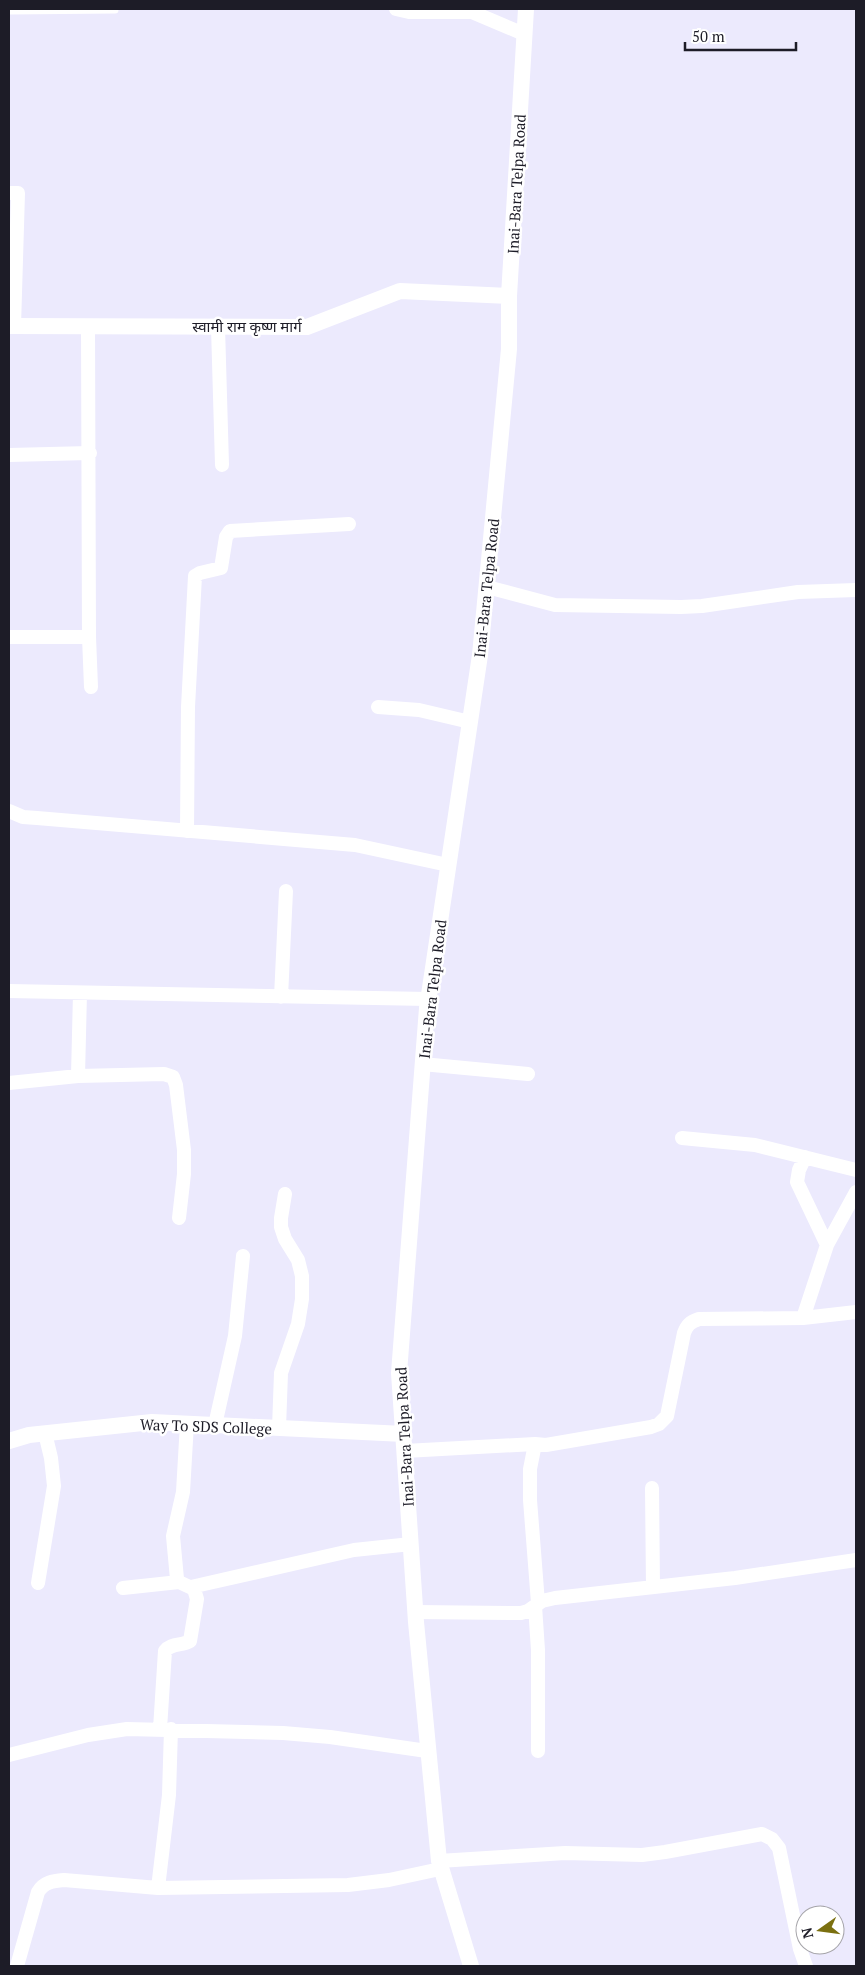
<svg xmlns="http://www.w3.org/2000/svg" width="865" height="1975" font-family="'PT Serif','Noto Sans Devanagari',serif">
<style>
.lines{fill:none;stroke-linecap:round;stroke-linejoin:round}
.service{stroke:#fff;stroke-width:7}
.minor{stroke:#fff;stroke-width:14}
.tertiary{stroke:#fff;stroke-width:16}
.labels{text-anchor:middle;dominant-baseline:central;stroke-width:5;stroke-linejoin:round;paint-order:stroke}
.street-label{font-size:15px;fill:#1d1c27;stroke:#fff}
</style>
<rect width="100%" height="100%" fill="#eceafd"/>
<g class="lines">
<path class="service" d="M9 11 115 10"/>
<path class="minor" d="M396 9 409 12H472L524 34
M9 193H18L14 326
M88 326 89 637 91 687
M218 327 222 465
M9 455 90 453
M487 587 555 605 681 607 702 606 798 592 856 590
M9 637H89
M378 707 419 710 470 722
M9 811 23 817 37 818 355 845 448 865
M187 831 188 707 195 576 200 573 221 568 226 537 230 531 349 524
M9 991 428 999
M281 997 286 891
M422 1064 528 1074
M78 1076 80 993
M9 1083 78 1076 164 1074 173 1077 176 1085 184 1150V1174L179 1218
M682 1138 755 1145 856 1170
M805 1157 799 1170 797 1182 827 1245
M803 1318 827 1245 856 1192
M215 1425 235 1336 243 1256
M279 1428 281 1373 298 1324 302 1299V1276L298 1260 285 1239 281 1227V1218L285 1194
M405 1451 535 1444
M652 1488 653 1587
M38 1583 54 1486 51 1458 45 1433
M191 1587 354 1550 411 1544
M123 1588 179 1582
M538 1603 530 1500V1469L535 1444 546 1445 651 1427 659 1424 667 1416 684 1333C687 1325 690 1322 699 1319L803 1318 856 1312
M535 1606 538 1650V1751
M415 1612 521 1613 528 1611 542 1601 555 1598 735 1578 856 1560
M160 1729 165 1651C171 1643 182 1646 190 1641L197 1599 194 1589 179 1582 177 1579 173 1536 183 1492 187 1423
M9 1755 88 1735 127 1729 283 1733 330 1737 427 1751
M439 1861 565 1853 642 1855 665 1852 762 1834 772 1839 779 1848 800 1949 806 1966
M158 1888 169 1795 171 1729
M17 1966 38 1892C44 1882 53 1881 64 1880L158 1888 348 1885 389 1880 440 1869"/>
<path class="tertiary" d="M9 326 307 327 400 291 509 296
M9 1441 29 1435 152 1422 404 1434
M471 1966 439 1861 416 1622 399 1373 427 1008 480 655 509 349V296L526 9"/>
</g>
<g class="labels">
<g class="street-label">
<text transform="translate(516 184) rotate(-87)">Inai-Bara Telpa Road</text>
<text x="247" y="326">स्वामी राम कृष्ण मार्ग</text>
<text transform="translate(486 588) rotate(-84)">Inai-Bara Telpa Road</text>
<text transform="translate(432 989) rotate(-83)">Inai-Bara Telpa Road</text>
<text transform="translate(206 1426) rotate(2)">Way To SDS College</text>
<text transform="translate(404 1437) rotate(-93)">Inai-Bara Telpa Road</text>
</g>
</g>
<rect width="865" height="1975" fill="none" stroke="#1d1c27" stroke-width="20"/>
<g transform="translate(820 1930) rotate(256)"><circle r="24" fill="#ffffff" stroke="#a5a4a9"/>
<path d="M0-4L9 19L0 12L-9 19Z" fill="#7b7010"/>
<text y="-8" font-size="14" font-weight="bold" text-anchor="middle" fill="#1d1c27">N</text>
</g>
<path d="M685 42v8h111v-8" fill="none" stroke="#1d1c27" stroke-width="2.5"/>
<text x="692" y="42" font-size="15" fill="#1d1c27" stroke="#ffffff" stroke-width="4" paint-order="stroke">50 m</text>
</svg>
